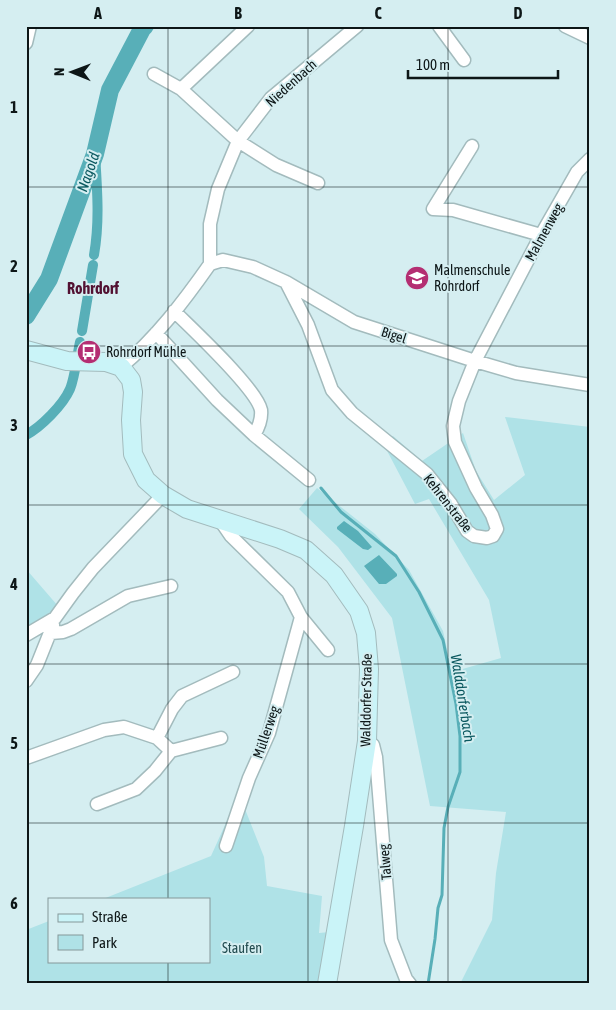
<svg xmlns="http://www.w3.org/2000/svg" width="616" height="1010" font-family="'Asap Condensed',sans-serif">
<style>
.green{fill:#afe2e7}
.water{fill:#58afb8}
.lines{fill:none;stroke-linecap:round;stroke-linejoin:round}
.stream{stroke:#58afb8;stroke-width:3}
.canal{stroke:#58afb8;stroke-width:10}
.river{stroke:#58afb8;stroke-width:18}
.street-casing{stroke:#a3bbbd;stroke-width:15}
.secondary-casing{stroke:#a3bbbd;stroke-width:20}
.street{stroke:#fff;stroke-width:12}
.secondary{stroke:#caf4f8;stroke-width:18}
.grid{fill:none;stroke:#0d1617;stroke-width:1;stroke-opacity:0.55}
.labels{text-anchor:middle;dominant-baseline:central;stroke-width:4;stroke-linejoin:round;paint-order:stroke}
.street-label{font-size:14px;fill:#0d1617;stroke:#d5eef1}
.poi-label{font-size:14px;fill:#0d1617;stroke:#d5eef1;text-anchor:start}
.park-label{font-size:14px;fill:#224b4f;stroke:#d5eef1}
.water-label{font-size:15px;font-style:italic;fill:#0a585f;stroke:#d5eef1}
.quarter-label{font-size:16px;font-weight:bold;fill:#521132;stroke:#d5eef1}
.neatline{fill:none;stroke:#0d1617;stroke-width:2}
.grid-label{font-size:16px;text-anchor:middle;font-weight:bold;fill:#0d1617}
</style>
<rect width="100%" height="100%" fill="#d5eef1"/>
<path class="green" d="M505 417 590 427V984H460L492 920 496 873 506 812 430 806 392 618 338 547 299 509 317 488 375 534 409 570 443 631 452 672 501 658 489 600 429 499 415 504 384 445 393 436 422 461 463 433 476 471 494 500 525 475Z
M26 569 58 606 38 626 26 631Z
M239 794 264 857 267 886 322 896 319 933 330 932 324 984H26V930L49 921V961H209V899H103L211 856Z"/>
<path class="water" d="M344 521 358 531 372 547 368 550 363 549 337 529V527Z
M379 555 397 574V576L386 584H379L364 566Z"/>
<g class="lines">
<path class="stream" d="M321 488 341 512 396 556 419 592 443 640 456 704 460 736V772L448 807 444 828 442 895 438 908 435 939 428 984"/>
<path class="canal" d="M94 255C100 221 97 188 95 154
M82 331 93 265
M26 435C41 427 63 405 70 389 75 377 77 356 80 342"/>
<path class="river" d="M26 316 49 279 95 154 110 90 142 29 145 26"/>
<g class="street-casing">
<path id="street" d="M439 26 464 60
M565 26 590 38
M26 43 30 26
M154 74 181 89 238 141 276 165 318 183
M181 89 248 26
M472 146 433 209 453 210 541 235
M210 264 223 260 253 267 286 282 354 322 475 361 516 373 590 385
M210 264V224L218 189 238 141 271 98 357 26
M286 282 308 325 332 390 352 413 427 474 451 504 467 531 474 536 487 538 493 536 497 529 492 515 476 488 455 442 453 426 459 401 475 361 541 235 577 172 590 159
M174 311C192 329 256 388 261 410 262 420 259 427 254 435
M156 333 217 400 254 435 309 480
M121 367C156 338 184 301 210 264
M220 520 231 536 288 592 301 617 328 650
M51 633 63 632 71 629 128 596 171 586
M26 635 55 618 73 593 93 568 163 495
M26 681 37 665 53 625
M157 738 172 709 182 696 233 672
M367 741 373 745 376 757 391 940 406 979 410 984
M171 751 221 738
M26 758 104 730 124 727 157 738 171 751
M97 804 136 789 155 771 171 751
M226 846 249 778 269 733 301 617"/>
</g>
<g class="secondary-casing">
<path id="secondary" d="M26 350 67 361 106 362 121 367 131 380 133 392 131 420 133 454 146 480 163 495 187 509 280 539 306 550 334 575 359 611 366 633 369 669 367 741 354 826 327 984"/>
</g>
<use href="#street" class="street"/>
<use href="#secondary" class="secondary"/>
</g>
<path class="grid" d="M168 26V899M308 26V984M448 26V984M26 187H590M26 346H590M26 505H590M26 664H590M26 823H590M168 961V984"/>
<defs>
<g id="school-disc" transform="scale(1.25)"><circle r="9.5" fill="#b42e72" stroke="#d5eef1"/><path d="M0-5L7-2L0 1L-7-2ZM-4 1L0 2.5L4 1V4Q0 6-4 4Z" fill="#fff"/></g>
<g id="bus-disc" transform="scale(1.25)"><circle r="9.5" fill="#b42e72" stroke="#d5eef1"/><path d="M-5-6H5V4H4V6H2V4H-2V6H-4V4H-5ZM-3.5-4V0h7V-4ZM-3.5 1.2v1.5H-2V1.2ZM2 1.2v1.5H3.5V1.2Z" fill="#fff"/></g>
</defs>
<g fill-rule="evenodd">
<use href="#school-disc" x="417" y="278"/>
<use href="#bus-disc" x="89" y="352"/>
</g>
<g class="labels">
<g class="street-label">
<text transform="translate(291 83) rotate(-42)">Niedenbach</text>
<text transform="translate(544 232) rotate(-61)">Malmenweg</text>
<text transform="translate(394 335) rotate(18)">Bigel</text>
<text transform="translate(448 503) rotate(52)">Kehrenstraße</text>
<text transform="translate(366 700) rotate(-89)">Walddorfer Straße</text>
<text transform="translate(266 732) rotate(-71)">Müllerweg</text>
<text transform="translate(385 862) rotate(-95)">Talweg</text>
</g>
<g class="poi-label">
<text x="434" y="270">Malmenschule<tspan x="434" dy="16">Rohrdorf</tspan></text>
<text x="106" y="352">Rohrdorf Mühle</text>
</g>
<g class="park-label">
<text x="242" y="948">Staufen</text>
</g>
<g class="water-label">
<text transform="translate(88 172) rotate(-71)">Nagold</text>
<text transform="translate(463 698) rotate(81)">Walddorferbach</text>
</g>
<g class="quarter-label">
<text x="93" y="288">Rohrdorf</text>
</g>
</g>
<rect width="616" height="1010" fill="none" stroke="#d5eef1" stroke-width="55"/>
<rect x="48" y="898" width="162" height="65" fill="#d5eef1" stroke="#85989a"/>
<rect x="58" y="914" width="25" height="8" fill="#caf4f8" stroke="#85989a"/>
<text x="92" y="922" font-size="15" fill="#0d1617">Straße</text>
<rect x="58" y="935" width="25" height="15" fill="#afe2e7" stroke="#85989a"/>
<text x="92" y="948" font-size="15" fill="#0d1617">Park</text>
<g transform="translate(72 72) rotate(271)" stroke="#d5eef1" stroke-width="4" paint-order="stroke">
<path d="M0-4L9 19L0 12L-9 19Z" fill="#0d1617"/>
<text y="-8" font-size="14" font-weight="bold" text-anchor="middle" fill="#0d1617">N</text>
</g>
<path d="M408 70v8h150v-8" fill="none" stroke="#0d1617" stroke-width="2.5"/>
<text x="416" y="70" font-size="15" fill="#0d1617" stroke="#d5eef1" stroke-width="4" paint-order="stroke">100 m</text>
<rect x="28" y="28" width="560" height="954" class="neatline"/>
<g class="grid-label">
<text x="98" y="19">A</text>
<text x="238" y="19">B</text>
<text x="378" y="19">C</text>
<text x="518" y="19">D</text>
<text x="14" y="113">1</text>
<text x="14" y="272">2</text>
<text x="14" y="431">3</text>
<text x="14" y="590">4</text>
<text x="14" y="749">5</text>
<text x="14" y="909">6</text>
</g>
</svg>
